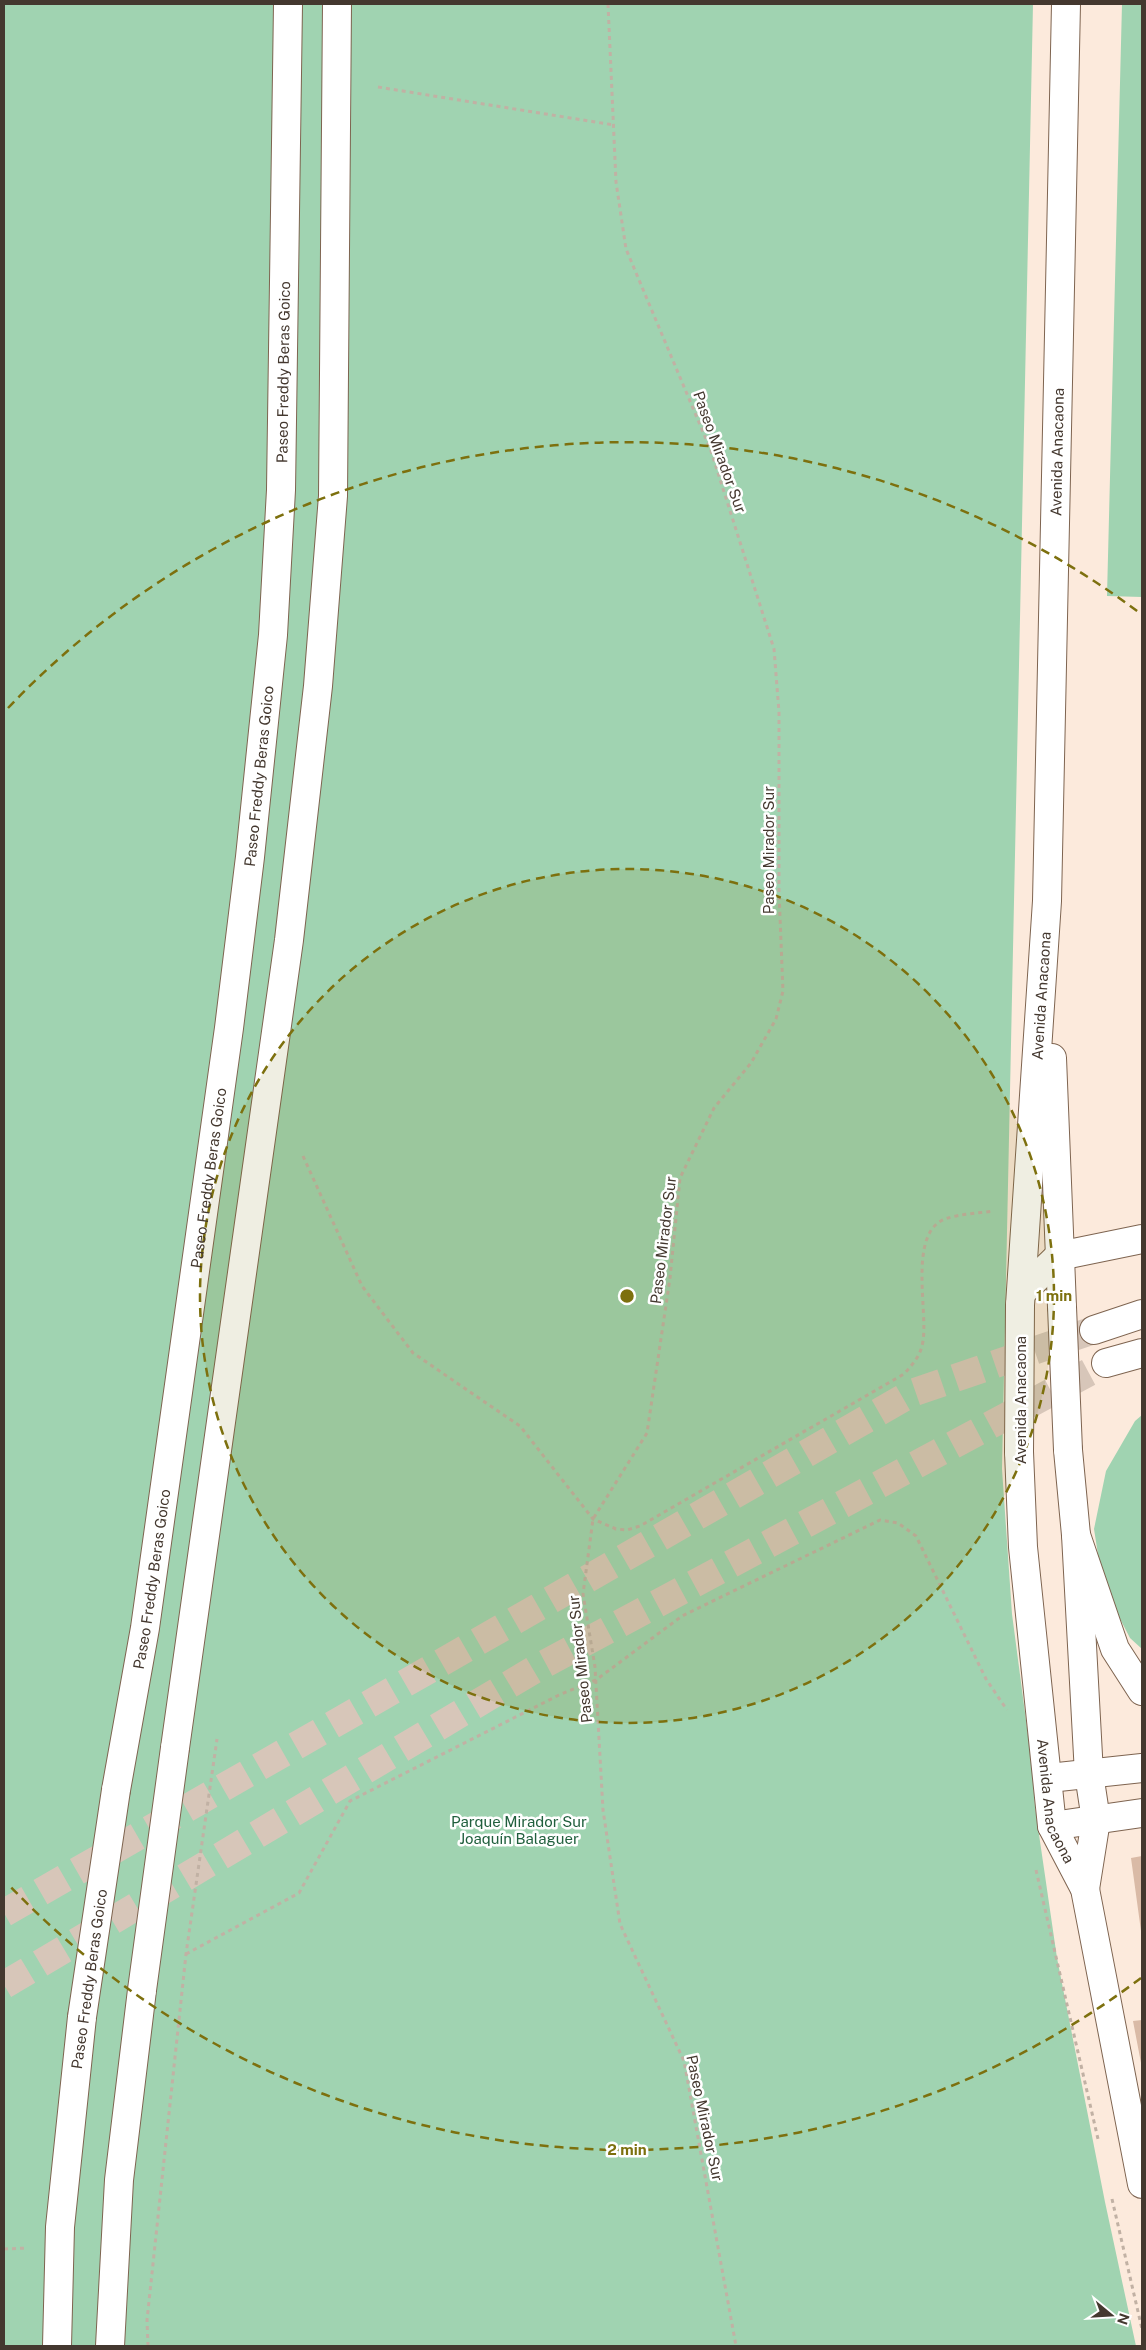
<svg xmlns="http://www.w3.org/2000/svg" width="1146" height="2350" font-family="'Public Sans',sans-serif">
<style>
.green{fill:#a0d3b1}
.building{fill:#d9baa6}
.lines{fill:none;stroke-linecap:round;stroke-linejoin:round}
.primary-tunnel{stroke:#d7c6b9;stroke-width:28;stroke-dasharray:28 14;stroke-linecap:butt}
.secondary-casing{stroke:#7e6450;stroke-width:30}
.primary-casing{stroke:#7e6450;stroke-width:30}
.path{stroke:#c1b1a4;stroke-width:3;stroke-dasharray:4 4;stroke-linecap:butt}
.secondary{stroke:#fff;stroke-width:28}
.primary{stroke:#fff;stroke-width:28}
.secondary-bridge-casing{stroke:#7e6450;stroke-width:30;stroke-linecap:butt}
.secondary-bridge{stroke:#fff;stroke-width:28}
.ring{fill:none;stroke:#7d700e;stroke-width:2.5;stroke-dasharray:9 6}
.labels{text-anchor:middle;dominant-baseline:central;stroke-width:5;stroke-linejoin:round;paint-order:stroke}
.street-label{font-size:15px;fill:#44382f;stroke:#fff}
.park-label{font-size:15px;fill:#205f3d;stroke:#fff}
.centre{fill:#7d700e;stroke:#fff;stroke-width:2.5}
.ring-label{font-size:15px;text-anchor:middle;font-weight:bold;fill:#7d700e;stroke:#fff;stroke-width:5;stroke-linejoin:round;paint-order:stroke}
</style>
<rect width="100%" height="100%" fill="#fceadc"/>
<path class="green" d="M4 4H1033L1002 1469 1012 1614 1032 1766 1035 1807 1057 1958 1105 2202 1136 2346H4Z
M1122 4H1142V597L1107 596Z
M1142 1415V1649L1130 1638 1103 1586 1094 1529 1106 1471 1135 1421Z"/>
<path class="building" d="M1142 1856V1931H1141L1131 1858Z
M1142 2020V2063H1141L1133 2021Z"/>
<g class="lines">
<path class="primary-tunnel" d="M4 1913 912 1393 1094 1330
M4 1985 537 1668 1106 1363"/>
<g class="secondary-casing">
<g id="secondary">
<path d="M1052 1058 1062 1307"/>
<path id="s1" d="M1020 1305 1047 901 1066 4"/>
<path d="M1068 1450 1076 1535 1089 1774 1096 1820 1085 1889"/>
<path id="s2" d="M1019 1452 1023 1547 1052 1826 1085 1889 1142 2184"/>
<path d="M175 1748 289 940 318 686 333 496 337 4"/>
<path id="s3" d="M116 1790 145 1628 229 1028 250 857 273 635 281 490 288 4"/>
<path d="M57 2346 60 2227 82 2017"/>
<path d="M110 2346 119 2180 142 1990"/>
</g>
</g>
<g class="primary-casing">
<path id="primary" d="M1021 1293 1059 1256 1142 1239
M1094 1330 1142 1314
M1106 1363 1142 1353
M1076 1535 1115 1649 1142 1691
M1049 1778 1142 1768
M1052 1826 1142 1813"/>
</g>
<path class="path" d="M608 4 616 182 626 249 711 451 774 649 779 712V892L783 991 776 1019 751 1063 714 1108 680 1178 670 1278 647 1433 593 1519 583 1594 595 1667 603 1810 620 1924 684 2061 736 2346
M378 87 614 125
M303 1156 362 1286 413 1353 520 1426 593 1519 616 1529 627 1530 640 1526 904 1374C913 1364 921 1355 923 1341 928 1310 908 1233 945 1219 959 1214 979 1213 994 1211
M1036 1870 1098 2139
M186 1954 299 1893 350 1801 559 1695 596 1680 682 1616 880 1520 898 1523 916 1536 986 1679 1007 1710
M1112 2199 1142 2329
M4 2249 28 2248
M148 2346 147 2320 186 1954 217 1739"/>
<use href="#secondary" class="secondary"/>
<use href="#primary" class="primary"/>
<g class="secondary-bridge-casing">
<path id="secondary-bridge" d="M1062 1307 1068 1450
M1019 1452 1020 1305
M142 1990 175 1748
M82 2017 116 1790"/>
</g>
<use href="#secondary-bridge" class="secondary-bridge"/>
</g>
<circle cx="627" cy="1296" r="427" fill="#7d700e" fill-opacity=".12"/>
<g class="ring">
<circle cx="627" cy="1296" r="427"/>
<path d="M1141 1978A854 854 0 0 1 8 1884M8 708A854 854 0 0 1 1141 614"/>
</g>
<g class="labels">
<g class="street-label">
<text stroke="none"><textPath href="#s3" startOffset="1429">Paseo Freddy Beras Goico</textPath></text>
<text transform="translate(720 452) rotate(70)">Paseo Mirador Sur</text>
<text stroke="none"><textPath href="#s1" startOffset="854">Avenida Anacaona</textPath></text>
<text stroke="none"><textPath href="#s3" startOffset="1024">Paseo Freddy Beras Goico</textPath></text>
<text transform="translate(768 850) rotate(-90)">Paseo Mirador Sur</text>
<text stroke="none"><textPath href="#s1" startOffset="310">Avenida Anacaona</textPath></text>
<text stroke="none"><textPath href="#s3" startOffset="619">Paseo Freddy Beras Goico</textPath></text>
<text transform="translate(663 1240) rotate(-83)">Paseo Mirador Sur</text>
<text transform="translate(1020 1400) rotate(-90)">Avenida Anacaona</text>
<text stroke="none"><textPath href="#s3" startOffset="214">Paseo Freddy Beras Goico</textPath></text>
<text transform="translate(580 1659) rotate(-96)">Paseo Mirador Sur</text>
<text stroke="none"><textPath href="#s2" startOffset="352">Avenida Anacaona</textPath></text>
<text transform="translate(89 1979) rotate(-82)">Paseo Freddy Beras Goico</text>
<text transform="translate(705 2118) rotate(78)">Paseo Mirador Sur</text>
</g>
<g class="park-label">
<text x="519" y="1821">Parque Mirador Sur<tspan x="519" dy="17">Joaquín Balaguer</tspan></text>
</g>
</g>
<circle cx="627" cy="1296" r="8" class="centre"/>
<g class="ring-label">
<text x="1054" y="1301">1 min</text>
<text x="627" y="2155">2 min</text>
</g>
<rect width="1146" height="2350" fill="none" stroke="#44382f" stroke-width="10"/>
<g transform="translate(1111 2315) rotate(108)" stroke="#ffffff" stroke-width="4" paint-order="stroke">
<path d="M0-4L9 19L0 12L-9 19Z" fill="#44382f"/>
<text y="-8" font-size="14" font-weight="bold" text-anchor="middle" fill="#44382f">N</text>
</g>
</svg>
